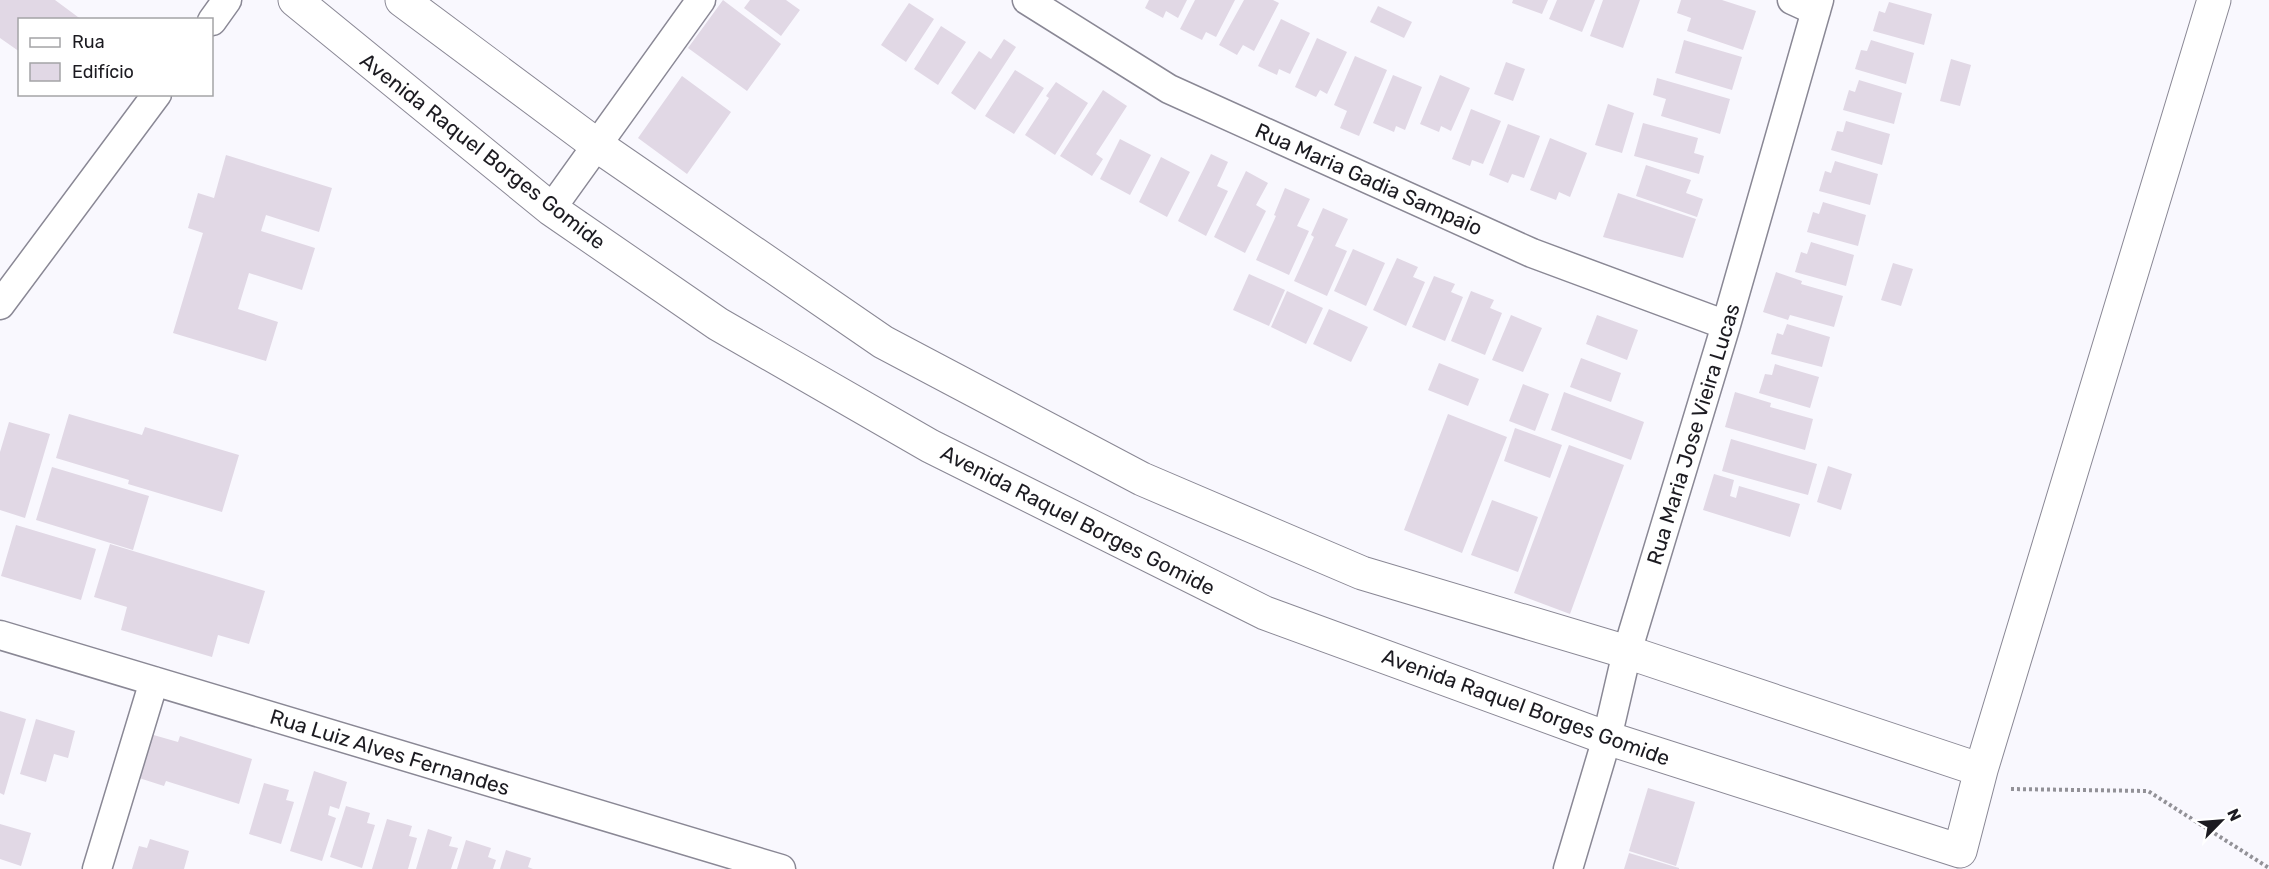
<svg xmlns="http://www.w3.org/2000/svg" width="2269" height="869" font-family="Rubik,sans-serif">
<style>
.building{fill:#e1d8e5}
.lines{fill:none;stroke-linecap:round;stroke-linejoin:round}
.street-casing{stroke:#8a8895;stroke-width:31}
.secondary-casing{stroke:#8a8895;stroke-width:35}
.path{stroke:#929197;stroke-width:4;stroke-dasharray:3 3;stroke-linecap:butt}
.street{stroke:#fff;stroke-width:28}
.secondary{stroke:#fff;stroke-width:33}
.labels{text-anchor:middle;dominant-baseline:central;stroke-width:6;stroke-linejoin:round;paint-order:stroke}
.street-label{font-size:21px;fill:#1c1b21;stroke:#fff}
</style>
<rect width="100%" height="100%" fill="#f9f8fe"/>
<path class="building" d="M0 0H55L82 20H20V52L0 38Z
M723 0 781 44 747 91 688 48Z
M750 0H786L800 10 781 36 744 8Z
M1149 0H1187L1178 18 1166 11 1163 18 1145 8Z
M1195 0H1235L1216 37 1206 32 1202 40 1180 29Z
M1244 0H1273L1279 3 1254 51 1243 45 1237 55 1219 45Z
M1513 0H1548L1542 14 1512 3Z
M1557 0H1595L1582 32 1549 19Z
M1603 0H1640L1623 48 1590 36Z
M1681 0H1722L1756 11 1743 50 1687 31 1691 18 1677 13Z
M1889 2 1932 14 1924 45 1873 31 1879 11 1885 13Z
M909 3 934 19 906 62 881 45Z
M1378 6 1412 22 1404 38 1370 22Z
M1281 19 1310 33 1290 74 1279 69 1277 75 1258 66Z
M941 26 966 42 938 85 914 69Z
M1317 38 1347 52 1327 94 1320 90 1316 97 1295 87Z
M1004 39 1016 47 975 110 951 93 979 51 991 59Z
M1684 40 1742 57 1732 90 1675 73Z
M1871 40 1914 53 1906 84 1855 69 1861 50 1867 51Z
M1355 56 1387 70 1359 136 1340 128 1347 111 1334 105Z
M1951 59 1971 65 1960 106 1940 101Z
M1506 62 1525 69 1513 101 1494 94Z
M1015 70 1044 88 1014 134 985 116Z
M1393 75 1422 87 1405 130 1396 126 1394 132 1373 123Z
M1440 75 1470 88 1451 131 1441 126 1439 132 1420 124Z
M682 76 731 112 687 174 638 138Z
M1657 78 1730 99 1720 134 1661 116 1666 99 1653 95Z
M1859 80 1902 93 1894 124 1843 110 1849 90 1855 92Z
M1056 82 1088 103 1055 155 1025 135 1049 98 1046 96Z
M1103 90 1127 106 1096 154 1103 159 1092 176 1060 156Z
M1608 104 1634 113 1622 153 1595 145Z
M1471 109 1501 121 1483 164 1472 160 1470 166 1452 159Z
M1846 121 1890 134 1882 165 1831 150 1837 131 1843 132Z
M1643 123 1698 138 1694 153 1704 156 1699 174 1634 156Z
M1508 124 1540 136 1524 178 1512 174 1508 183 1489 175Z
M1550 138 1587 153 1570 197 1559 192 1556 200 1530 190Z
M1120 139 1151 155 1130 195 1100 179Z
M1211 154 1228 162 1217 186 1228 191 1206 236 1178 221Z
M226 155 332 188 319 232 266 215 261 231 315 248 302 290 249 273 238 309 278 322 266 361 173 333 203 233 188 228 198 193 214 198Z
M1161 157 1190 172 1167 217 1139 202Z
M1835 161 1878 174 1870 205 1819 191 1825 171 1831 173Z
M1646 165 1691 180 1686 193 1703 199 1697 217 1636 196Z
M1246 171 1268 183 1256 205 1266 211 1245 253 1214 237Z
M1285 188 1310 199 1297 226 1309 231 1289 275 1256 260 1276 216 1274 215Z
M1618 193 1696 219 1683 258 1603 237Z
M1823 202 1866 215 1858 246 1807 232 1813 212 1819 214Z
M1323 208 1348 219 1335 246 1347 251 1327 296 1294 281 1314 237 1311 235Z
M1811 242 1854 255 1846 286 1795 272 1801 252 1807 254Z
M1353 249 1385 263 1366 306 1334 291Z
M1397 258 1418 267 1413 277 1425 282 1406 326 1373 310Z
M1893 263 1913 269 1901 306 1881 300Z
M1776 272 1802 281 1801 284 1843 296 1834 327 1790 315 1788 320 1763 312Z
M1249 274 1285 290 1269 326 1233 310Z
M1434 276 1455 284 1451 292 1463 297 1445 341 1412 327Z
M1287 291 1323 308 1306 344 1271 327Z
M1471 291 1494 300 1490 308 1502 313 1485 355 1451 341Z
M1329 309 1368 327 1351 362 1313 344Z
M1511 315 1542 328 1523 372 1492 360Z
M1597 315 1638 330 1627 360 1586 344Z
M1787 324 1830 337 1822 367 1771 354 1777 333 1783 335Z
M1581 358 1621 373 1611 402 1570 387Z
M1439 363 1479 379 1468 406 1428 390Z
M1775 364 1819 377 1810 408 1759 393 1765 374 1772 375Z
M1523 384 1549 394 1535 431 1509 421Z
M1564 392 1644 422 1631 460 1551 430Z
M1735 392 1771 403 1770 407 1813 419 1805 450 1725 427Z
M69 414 142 435 145 427 239 455 222 512 128 484 129 480 56 458Z
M1448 414 1507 437 1462 553 1404 530Z
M9 422 50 434 25 518 0 510V452Z
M1515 428 1562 445 1550 478 1504 461Z
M1731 439 1817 464 1808 495 1722 471Z
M1569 445 1624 465 1570 614 1514 593Z
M1828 466 1852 474 1841 510 1817 502Z
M52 467 149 496 133 550 36 520Z
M1714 474 1734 480 1730 496 1736 498 1739 486 1800 504 1790 537 1703 510Z
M1492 500 1538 517 1518 572 1471 555Z
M16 525 96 549 81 600 1 576Z
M110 544 265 591 249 644 218 635 212 657 121 630 127 607 94 597Z
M0 711 26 719 4 795 0 793Z
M36 719 75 731 68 758 54 754 46 782 20 774Z
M150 734 178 742 180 736 252 759 239 804 166 781 164 786 136 777Z
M314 771 347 782 339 809 330 806 328 815 336 818 322 861 290 851Z
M264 783 289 790 286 800 294 802 281 844 249 834Z
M1648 788 1695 802 1676 866 1629 851Z
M346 806 370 813 367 823 375 825 362 868 330 857Z
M387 819 412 826 409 836 417 838 408 869H372Z
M0 824 31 833 21 866 0 859Z
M428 829 452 837 449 846 458 848 451 869H416Z
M150 839 189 851 184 869H132L139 846 147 848Z
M466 840 491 848 488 857 496 860 493 869H457Z
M506 850 531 858 528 867 533 869H500Z
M1629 853 1679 868V869H1624Z"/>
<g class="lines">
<g class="street-casing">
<path id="street" d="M1027 0 1169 89 1532 253 1726 325
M1792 0 1816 11
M212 21 227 0
M551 209 701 0
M0 305 157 94
M0 635 781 869
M97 869 154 681
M1568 869 1607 738 1627 652 1726 325 1819 0"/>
</g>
<g class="secondary-casing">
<path id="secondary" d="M295 0 551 209 718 324 930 446 1265 613 1607 738 1960 851 1981 770 2214 0
M402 0 598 146 883 342 1142 479 1362 573 1627 652 1981 770"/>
</g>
<path class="path" d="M2011 789 2148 791 2269 868"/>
<use href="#street" class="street"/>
<use href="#secondary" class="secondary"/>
</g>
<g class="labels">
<g class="street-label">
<text transform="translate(483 151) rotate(38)">Avenida Raquel Borges Gomide</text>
<text transform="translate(1369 179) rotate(24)">Rua Maria Gadia Sampaio</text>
<text transform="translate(1693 434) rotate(-73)">Rua Maria Jose Vieira Lucas</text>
<text transform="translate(1078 520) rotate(27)">Avenida Raquel Borges Gomide</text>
<text transform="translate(1526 707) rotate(20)">Avenida Raquel Borges Gomide</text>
<text transform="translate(390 752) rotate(17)">Rua Luiz Alves Fernandes</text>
</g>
</g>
<rect x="18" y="18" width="195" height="78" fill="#ffffff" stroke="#a4a4a6" stroke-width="1.5"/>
<rect x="30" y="38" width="30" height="9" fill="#ffffff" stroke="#a4a4a6" stroke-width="1.5"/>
<text x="72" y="48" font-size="18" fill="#1c1b21">Rua</text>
<rect x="30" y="63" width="30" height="18" fill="#e1d8e5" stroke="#a4a4a6" stroke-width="1.5"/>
<text x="72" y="78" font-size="18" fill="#1c1b21">Edifício</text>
<g transform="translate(2221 821) rotate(65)" stroke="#ffffff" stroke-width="4.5" paint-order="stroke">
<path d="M0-4.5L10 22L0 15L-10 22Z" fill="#1c1b21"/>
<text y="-9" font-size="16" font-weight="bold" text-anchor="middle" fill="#1c1b21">N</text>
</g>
</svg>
